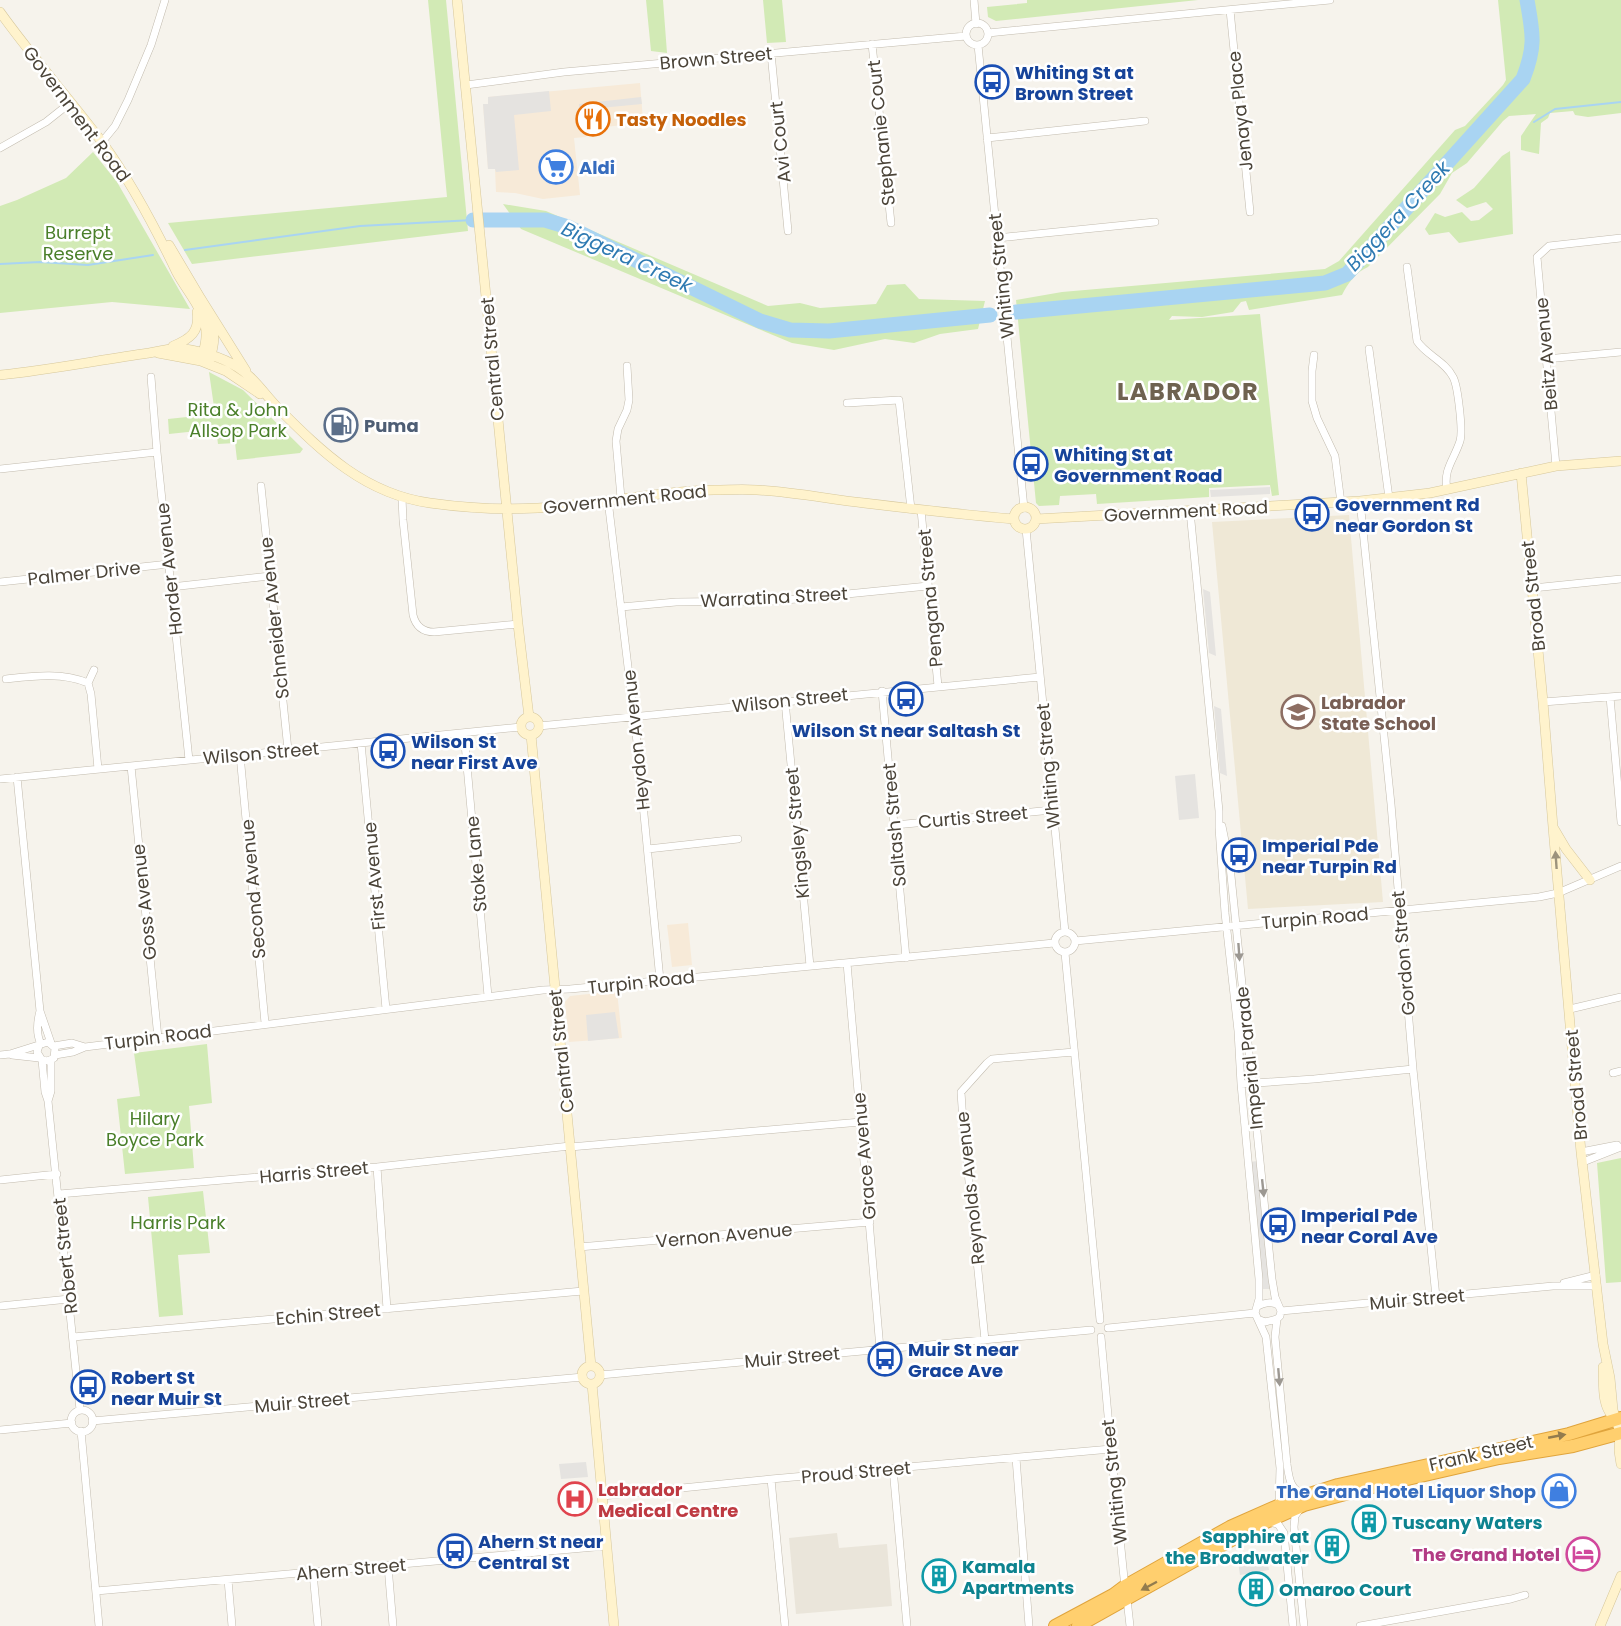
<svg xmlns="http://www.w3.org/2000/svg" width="1621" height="1626" font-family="Poppins,sans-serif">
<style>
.residential{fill:#eae5da}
.commercial{fill:#f7ead8}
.education{fill:#efe8d6}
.green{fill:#d2eab5}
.parking{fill:#e5e3e0}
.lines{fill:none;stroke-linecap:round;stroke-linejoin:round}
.stream{stroke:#a9d4f2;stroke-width:2}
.river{stroke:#a9d4f2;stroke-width:15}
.street-casing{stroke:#c2bbae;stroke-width:8}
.secondary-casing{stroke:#d6c79b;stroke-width:10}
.highway-casing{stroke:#e0a43c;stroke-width:14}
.street{stroke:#fff;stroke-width:7}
.secondary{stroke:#fff3cd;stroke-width:9}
.highway{stroke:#ffcf6e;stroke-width:12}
.oneway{fill:#9c937c}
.oneway2{fill:#9c9892}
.oneway3{fill:#937c4e}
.labels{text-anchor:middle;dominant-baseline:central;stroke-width:5;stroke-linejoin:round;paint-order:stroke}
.street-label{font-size:18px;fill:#4b4439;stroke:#fff}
.transit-label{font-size:18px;font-weight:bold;fill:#164399;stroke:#fff;text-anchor:start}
.food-label{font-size:18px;font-weight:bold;fill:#c56008;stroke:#fff;text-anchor:start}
.shop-label{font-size:18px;font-weight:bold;fill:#366cbe;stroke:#fff;text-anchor:start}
.park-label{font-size:18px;fill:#4a7f2a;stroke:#fff}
.service-label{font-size:18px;font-weight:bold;fill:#4e5e75;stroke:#fff;text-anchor:start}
.education-label{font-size:18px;font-weight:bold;fill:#785e54;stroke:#fff;text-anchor:start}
.health-label{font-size:18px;font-weight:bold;fill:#be3a42;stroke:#fff;text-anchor:start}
.culture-label{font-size:18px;font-weight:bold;fill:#0d838f;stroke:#fff;text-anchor:start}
.hotel-label{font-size:18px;font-weight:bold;fill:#b23c85;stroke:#fff;text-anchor:end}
.water-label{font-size:20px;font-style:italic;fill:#2e7ab2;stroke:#fff}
.district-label{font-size:24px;font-weight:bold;letter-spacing:1.5px;fill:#6e6250;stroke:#fff}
</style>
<rect width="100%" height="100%" fill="#f6f3ec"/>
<path class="residential" d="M837 1533 839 1548 887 1544 892 1606 796 1614 789 1538Z"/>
<path class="commercial" d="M640 83 643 120 641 123 587 129 586 137 574 138 580 195 543 199 515 193 496 192 495 169H488L483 104H488V97Z
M688 923 692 965 672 967 667 925Z
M617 991 622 1038 569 1042 565 1002 570 996Z"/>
<path class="education" d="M1349 515 1383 902 1248 909 1212 522Z"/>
<path class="green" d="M428 0H446L468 231 192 264 168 223 447 197Z
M646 0H663L667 53 651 51Z
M763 0H782L786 42 767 43Z
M1027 0H1198L996 21 988 17 987 7 1027 3Z
M1498 0H1621V113L1588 117 1575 115 1573 111 1550 113 1548 118 1541 123 1539 154 1521 150V136L1536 114 1509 116 1503 121 1467 163 1452 173 1440 194 1368 267C1356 272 1348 283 1342 295L1249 310 1246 301 1241 302 1233 312 1202 317 1172 316 1169 320 1260 314 1279 495 1272 496 1270 485 1209 488V497L1097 504 1096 494 1060 496 1059 505 1039 506 1036 503 1016 300 1062 292 1325 269 1339 261 1455 130 1465 126 1503 85 1506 80Z
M1510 151 1513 234 1459 243 1449 232 1429 235 1425 229 1435 213 1445 217 1462 212 1471 221 1479 220 1493 209 1486 202 1467 208 1456 200 1474 188 1502 156Z
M93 152 117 182 190 309 112 302 0 313V206L17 200 66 178Z
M503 204 546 211 768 306 800 303 820 308 876 304 887 285 905 284 919 299 985 301 978 329 940 334 914 343 885 339 834 350 792 343 521 229Z
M209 372 243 390 303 449 300 453 237 460 235 443 218 444 216 429 169 434 168 419 215 414Z
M207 1044 212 1103 189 1106 194 1168 125 1174 117 1099 140 1096 134 1053Z
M1621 1158V1282L1606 1283 1597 1163Z
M203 1191 210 1253 178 1255 183 1315 159 1317 148 1197Z"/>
<path class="parking" d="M549 91 551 111 514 115 519 170 496 172 495 169H488L483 104H488V97Z
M641 97 642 104 579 110V104Z
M1270 487V494L1211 497 1210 490Z
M1203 589 1210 592 1216 656 1209 653Z
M1214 706 1221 709 1227 776 1220 773Z
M1195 774 1199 818 1179 820 1175 776Z
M615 1012 619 1038 588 1041 586 1015Z
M1257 1161 1271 1289H1262L1250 1162Z
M586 1462 588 1477 561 1479 559 1464Z
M1245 1554 1246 1561 1267 1558 1269 1570 1240 1575 1237 1555Z"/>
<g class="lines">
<path class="stream" d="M1534 122 1555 109 1621 102
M185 250 360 226 473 220
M0 264 40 262 88 265 153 255"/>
<path class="river" d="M473 220H545L568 227 760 321 790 330 829 331 990 315
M1016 312 1325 283 1347 274 1523 79C1536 46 1533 34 1527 0"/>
<g class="street-casing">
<path id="street" d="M974 0 976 24
M1230 10 1250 212
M966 34a11 11 0 1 1 22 0a11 11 0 1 1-22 0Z
M988 33 1330 0
M872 44 891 223
M978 45 1024 508
M771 53 788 231
M466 85 564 72 966 36
M987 138 1145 121
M102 142 115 126 128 100 151 45 165 0
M0 148 46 122 70 103
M997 238 1155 222
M1407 267 1417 341C1426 355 1445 361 1453 377 1458 386 1463 431 1460 441 1454 460 1443 469 1447 490
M1369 349 1389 498
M1314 355 1312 371V401L1317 418 1335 456 1341 503
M1546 359 1621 352
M151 377 157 452 189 760
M847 403 899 400 911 509
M1556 466 1537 257 1549 246 1621 238
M0 469 157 452
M261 486 288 750
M402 498 403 520 413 615C416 627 423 632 434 632L518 624
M621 498 616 441 618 429 627 410 629 400 627 366
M608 500 637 742 660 980
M1360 501 1391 804 1413 1069 1436 1297
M921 510 938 686
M1190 511 1219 811V828L1225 913 1238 1031 1241 1084 1259 1279V1299L1255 1313
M1026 529 1065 932
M0 582 169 564
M171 587 270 576
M1533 588 1621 579
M621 607 676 602 776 601 928 586
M94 670 88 683 91 694 98 769
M6 679C33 676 62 672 88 683
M882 691 906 958
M1610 697 1621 822
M785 701 810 966
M1543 702 1621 696
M539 726 1040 677
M464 733 488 996
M361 743 386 1009
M240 755 265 1023
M131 766 158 1038
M17 777 40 1011 51 1043
M0 779 521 727
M895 825 1052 810
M1222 826 1230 866 1272 1279 1275 1297 1281 1311
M648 849 738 839
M1055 942a10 10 0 1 1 20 0a10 10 0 1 1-20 0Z
M1075 941 1539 897 1558 893 1621 866
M1065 953 1100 1320
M847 963 880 1349
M1570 1009 1621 997
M40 1011C37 1022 36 1034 41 1044
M54 1046 72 1043 85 1047
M0 1055 10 1054 48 1042 55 1048 54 1058 48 1061 42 1060 37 1052 39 1046
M12 1055 39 1058
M55 1055 73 1052 85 1047 543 990 570 989C732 973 893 959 1054 943
M42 1060 45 1092 48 1101 80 1410
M1613 1073 1621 1071
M1241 1084 1314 1079 1413 1069
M48 1101 51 1091V1060
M570 1147 861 1122
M1581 1152 1617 1145
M1583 1162 1621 1147
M377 1167 387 1309
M0 1180 57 1174
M59 1194 377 1167 570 1146
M579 1247 870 1222
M1564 1283 1596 1275
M0 1306 69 1299
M1258 1306C1263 1303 1272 1301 1278 1305
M1281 1311 1553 1286H1597
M1281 1311 1280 1316 1277 1319 1275 1337 1287 1464C1289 1478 1290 1490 1304 1494
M1255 1313 1266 1337 1280 1468 1279 1503 1275 1506
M1260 1320 1265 1322 1277 1319
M1108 1328 1255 1313
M73 1337 583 1291
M1101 1337 1111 1449 1125 1588
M985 1340 963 1122 961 1092 987 1063 992 1059 1074 1052
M600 1375 1091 1330
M71 1421a11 11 0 1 1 22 0a11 11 0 1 1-22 0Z
M92 1421 583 1377
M0 1430 72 1423
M81 1431 99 1626
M1016 1458 1029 1626
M893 1468 907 1626
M771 1479 785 1626
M602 1496 771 1479 1111 1449
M1300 1509 1295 1516 1294 1527 1304 1626
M1268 1522 1278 1524 1284 1533 1293 1626
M388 1566 393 1626
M313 1573 318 1626
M228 1580 232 1626
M96 1591 606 1546
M1127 1599 1130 1626
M1360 1626 1511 1599 1525 1595"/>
</g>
<g class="secondary-casing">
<path id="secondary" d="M457 0 518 624 529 717
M0 12C32 57 69 98 102 142 132 183 155 227 177 273 186 290 201 306 205 325 208 337 204 350 201 361
M169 245 201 299 246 371
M173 346C190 339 200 332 197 312
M158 353 201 361 226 371 260 394
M210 359C214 345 216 334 210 320
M0 375C50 370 99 360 149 353 167 350 172 346 191 350 212 354 234 362 249 376 260 386 268 398 278 408 323 453 365 494 430 503 465 508 502 510 538 508 597 505 655 491 714 490 729 490 743 489 757 490 793 492 829 499 864 503 914 509 964 515 1014 519
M1521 473 1543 702 1553 827 1566 849 1590 880
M1014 518a11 11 0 1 1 22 0a11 11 0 1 1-22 0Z
M1036 519 1360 501 1430 493 1556 466 1621 461
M521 726a9 9 0 1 1 18 0a9 9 0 1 1-18 0Z
M531 735 591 1366
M1553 827 1581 1152 1603 1344 1610 1378 1613 1410 1621 1436
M582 1375a9 9 0 1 1 18 0a9 9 0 1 1-18 0Z
M1603 1367C1604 1384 1601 1404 1613 1417
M592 1384 614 1626
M1620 1433 1619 1451 1621 1464
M1600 1626 1621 1576"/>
</g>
<g class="highway-casing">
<path id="highway" d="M1055 1626 1113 1595 1125 1586 1230 1527 1291 1500 1338 1485 1569 1434 1621 1418
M1078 1626 1253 1528 1304 1505 1364 1489 1499 1458 1573 1446 1621 1433"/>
</g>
<use href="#street" class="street"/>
<use href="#secondary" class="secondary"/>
<use href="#highway" class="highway"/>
</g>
<defs><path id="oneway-solid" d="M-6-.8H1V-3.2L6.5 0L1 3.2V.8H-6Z" transform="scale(1.5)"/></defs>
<use class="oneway" href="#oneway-solid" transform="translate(1556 860) rotate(-94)"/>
<g class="oneway2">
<use href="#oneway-solid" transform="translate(1239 952) rotate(86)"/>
<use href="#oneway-solid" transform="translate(1263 1188) rotate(84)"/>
<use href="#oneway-solid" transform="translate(1279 1377) rotate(85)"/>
</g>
<g class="oneway3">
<use href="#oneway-solid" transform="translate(1557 1436) rotate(-11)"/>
<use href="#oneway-solid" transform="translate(1149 1586) rotate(152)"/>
</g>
<defs>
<g id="bus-ring" transform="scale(1.725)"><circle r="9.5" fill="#fff" stroke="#1a4fb4" stroke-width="1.5"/><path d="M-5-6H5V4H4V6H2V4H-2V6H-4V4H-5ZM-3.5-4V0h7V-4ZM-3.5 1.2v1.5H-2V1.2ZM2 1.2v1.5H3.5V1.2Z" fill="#1a4fb4"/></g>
<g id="restaurant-ring" transform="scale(1.725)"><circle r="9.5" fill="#fff" stroke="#e8710a" stroke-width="1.5"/><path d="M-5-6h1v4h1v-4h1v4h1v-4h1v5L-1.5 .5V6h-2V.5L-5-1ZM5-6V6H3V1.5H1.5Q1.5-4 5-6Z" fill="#e8710a"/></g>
<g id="supermarket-ring" transform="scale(1.725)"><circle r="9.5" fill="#fff" stroke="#3f7fe0" stroke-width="1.5"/><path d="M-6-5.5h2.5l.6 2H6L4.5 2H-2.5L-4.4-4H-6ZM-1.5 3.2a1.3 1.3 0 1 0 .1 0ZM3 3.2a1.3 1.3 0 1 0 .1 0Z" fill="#3f7fe0"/></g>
<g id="fuel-ring" transform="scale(1.725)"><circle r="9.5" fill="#fff" stroke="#5c6f8a" stroke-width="1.5"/><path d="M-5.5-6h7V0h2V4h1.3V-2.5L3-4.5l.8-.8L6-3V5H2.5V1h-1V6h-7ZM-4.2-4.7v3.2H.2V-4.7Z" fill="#5c6f8a"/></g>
<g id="school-ring" transform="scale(1.725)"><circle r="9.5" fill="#fff" stroke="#8d6e63" stroke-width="1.5"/><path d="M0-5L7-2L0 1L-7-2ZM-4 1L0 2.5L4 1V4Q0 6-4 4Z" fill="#8d6e63"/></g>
<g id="shop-ring" transform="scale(1.725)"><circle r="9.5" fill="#fff" stroke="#3f7fe0" stroke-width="1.5"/><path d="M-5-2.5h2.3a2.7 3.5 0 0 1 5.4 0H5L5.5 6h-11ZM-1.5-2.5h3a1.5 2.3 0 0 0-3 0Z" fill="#3f7fe0"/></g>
<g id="hospital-ring" transform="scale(1.725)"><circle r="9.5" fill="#fff" stroke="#e0444e" stroke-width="1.5"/><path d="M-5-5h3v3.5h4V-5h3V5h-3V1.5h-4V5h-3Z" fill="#e0444e"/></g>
<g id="building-ring" transform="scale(1.725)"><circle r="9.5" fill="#fff" stroke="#0f9aa8" stroke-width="1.5"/><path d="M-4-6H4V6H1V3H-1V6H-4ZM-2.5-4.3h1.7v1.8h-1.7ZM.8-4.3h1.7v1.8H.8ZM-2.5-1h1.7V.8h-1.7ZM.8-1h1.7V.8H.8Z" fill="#0f9aa8"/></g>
<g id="hotel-ring" transform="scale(1.725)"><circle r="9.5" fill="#fff" stroke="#d1479c" stroke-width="1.5"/><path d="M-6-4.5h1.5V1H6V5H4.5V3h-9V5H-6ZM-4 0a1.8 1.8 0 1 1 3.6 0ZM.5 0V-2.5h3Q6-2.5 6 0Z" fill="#d1479c"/></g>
</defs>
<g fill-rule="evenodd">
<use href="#bus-ring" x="992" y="82"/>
<use href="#restaurant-ring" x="593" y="119"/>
<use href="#supermarket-ring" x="556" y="167"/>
<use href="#fuel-ring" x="341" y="425"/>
<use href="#bus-ring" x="1031" y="464"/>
<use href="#bus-ring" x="1312" y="514"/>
<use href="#bus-ring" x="906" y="699"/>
<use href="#school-ring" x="1298" y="712"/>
<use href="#bus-ring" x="388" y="751"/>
<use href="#bus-ring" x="1239" y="855"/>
<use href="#bus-ring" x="1278" y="1225"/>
<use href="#bus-ring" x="885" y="1359"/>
<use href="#bus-ring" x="88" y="1387"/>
<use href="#shop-ring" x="1559" y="1491"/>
<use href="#hospital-ring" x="575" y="1499"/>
<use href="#building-ring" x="1369" y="1522"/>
<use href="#building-ring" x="1332" y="1546"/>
<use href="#bus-ring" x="455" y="1551"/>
<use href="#hotel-ring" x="1583" y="1554"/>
<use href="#building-ring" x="939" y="1576"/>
<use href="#building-ring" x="1256" y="1589"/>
</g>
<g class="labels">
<g class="street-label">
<text transform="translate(716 58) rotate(-5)">Brown Street</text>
<text transform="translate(1240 111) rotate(-96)">Jenaya Place</text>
<text transform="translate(77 114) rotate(53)">Government Road</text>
<text transform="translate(881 133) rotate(-96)">Stephanie Court</text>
<text transform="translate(780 142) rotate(-96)">Avi Court</text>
<text transform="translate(1001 276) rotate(-96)">Whiting Street</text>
<text transform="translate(1546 354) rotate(-95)">Beitz Avenue</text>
<text transform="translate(492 359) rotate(-95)">Central Street</text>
<text transform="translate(625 499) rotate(-6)">Government Road</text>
<text transform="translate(1186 511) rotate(-3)">Government Road</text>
<text transform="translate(169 569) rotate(-96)">Horder Avenue</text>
<text transform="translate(84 573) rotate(-6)">Palmer Drive</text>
<text transform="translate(1533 596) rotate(-96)">Broad Street</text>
<text transform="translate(774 597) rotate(-3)">Warratina Street</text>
<text transform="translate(930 598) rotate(-95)">Pengana Street</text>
<text transform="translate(274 618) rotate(-96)">Schneider Avenue</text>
<text transform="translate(790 700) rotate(-6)">Wilson Street</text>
<text transform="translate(636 740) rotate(-96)">Heydon Avenue</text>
<text transform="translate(261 753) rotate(-5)">Wilson Street</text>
<text transform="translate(1048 766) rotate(-95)">Whiting Street</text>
<text transform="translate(973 817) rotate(-5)">Curtis Street</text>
<text transform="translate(894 825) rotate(-95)">Saltash Street</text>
<text transform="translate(797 833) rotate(-95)">Kingsley Street</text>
<text transform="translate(476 864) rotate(-95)">Stoke Lane</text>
<text transform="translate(374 876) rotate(-95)">First Avenue</text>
<text transform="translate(253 889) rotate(-95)">Second Avenue</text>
<text transform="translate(144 902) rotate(-96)">Goss Avenue</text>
<text transform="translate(1315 918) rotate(-5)">Turpin Road</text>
<text transform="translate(1403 953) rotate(-95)">Gordon Street</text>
<text transform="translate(641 982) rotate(-6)">Turpin Road</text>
<text transform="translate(158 1037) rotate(-7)">Turpin Road</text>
<text transform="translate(561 1051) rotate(-96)">Central Street</text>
<text transform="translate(1249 1058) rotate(-96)">Imperial Parade</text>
<text transform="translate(1576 1085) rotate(-95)">Broad Street</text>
<text transform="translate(864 1156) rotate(-95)">Grace Avenue</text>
<text transform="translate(314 1172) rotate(-5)">Harris Street</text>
<text transform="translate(970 1188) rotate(-96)">Reynolds Avenue</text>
<text transform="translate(724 1235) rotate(-5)">Vernon Avenue</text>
<text transform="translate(65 1256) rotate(-96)">Robert Street</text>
<text transform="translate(1417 1299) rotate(-5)">Muir Street</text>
<text transform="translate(328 1314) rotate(-5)">Echin Street</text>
<text transform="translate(792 1357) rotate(-5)">Muir Street</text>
<text transform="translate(302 1402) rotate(-5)">Muir Street</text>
<text transform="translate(1481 1453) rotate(-13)">Frank Street</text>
<text transform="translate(856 1472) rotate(-5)">Proud Street</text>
<text transform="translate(1114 1482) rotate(-96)">Whiting Street</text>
<text transform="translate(351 1569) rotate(-5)">Ahern Street</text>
</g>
<g class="transit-label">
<text x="1015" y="72">Whiting St at<tspan x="1015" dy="21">Brown Street</tspan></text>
<text x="1054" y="454">Whiting St at<tspan x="1054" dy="21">Government Road</tspan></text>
<text x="1335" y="504">Government Rd<tspan x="1335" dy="21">near Gordon St</tspan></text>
<text x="906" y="730" text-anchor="middle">Wilson St near Saltash St</text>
<text x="411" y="741">Wilson St<tspan x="411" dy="21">near First Ave</tspan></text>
<text x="1262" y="845">Imperial Pde<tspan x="1262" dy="21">near Turpin Rd</tspan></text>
<text x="1301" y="1215">Imperial Pde<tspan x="1301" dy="21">near Coral Ave</tspan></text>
<text x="908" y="1349">Muir St near<tspan x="908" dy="21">Grace Ave</tspan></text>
<text x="111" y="1377">Robert St<tspan x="111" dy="21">near Muir St</tspan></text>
<text x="478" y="1541">Ahern St near<tspan x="478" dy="21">Central St</tspan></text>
</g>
<g class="food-label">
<text x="616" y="119">Tasty Noodles</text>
</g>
<g class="shop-label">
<text x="579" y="167">Aldi</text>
<text x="1536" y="1491" text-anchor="end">The Grand Hotel Liquor Shop</text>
</g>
<g class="park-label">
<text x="78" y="232">Burrept<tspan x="78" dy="21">Reserve</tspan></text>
<text x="238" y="409">Rita &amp; John<tspan x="238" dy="21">Allsop Park</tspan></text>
<text x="155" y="1118">Hilary<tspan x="155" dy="21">Boyce Park</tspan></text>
<text x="178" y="1222">Harris Park</text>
</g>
<g class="service-label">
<text x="364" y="425">Puma</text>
</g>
<g class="education-label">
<text x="1321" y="702">Labrador<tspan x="1321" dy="21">State School</tspan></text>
</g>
<g class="health-label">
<text x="598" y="1489">Labrador<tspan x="598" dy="21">Medical Centre</tspan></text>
</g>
<g class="culture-label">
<text x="1392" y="1522">Tuscany Waters</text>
<text x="1309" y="1536" text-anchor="end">Sapphire at<tspan x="1309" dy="21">the Broadwater</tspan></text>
<text x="962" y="1566">Kamala<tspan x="962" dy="21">Apartments</tspan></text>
<text x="1279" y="1589">Omaroo Court</text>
</g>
<g class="hotel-label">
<text x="1560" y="1554">The Grand Hotel</text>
</g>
<g class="water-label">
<text transform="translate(1398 216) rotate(-47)">Biggera Creek</text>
<text transform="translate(627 257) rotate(25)">Biggera Creek</text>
</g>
<g class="district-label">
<text x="1188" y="391">LABRADOR</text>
</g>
</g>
</svg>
